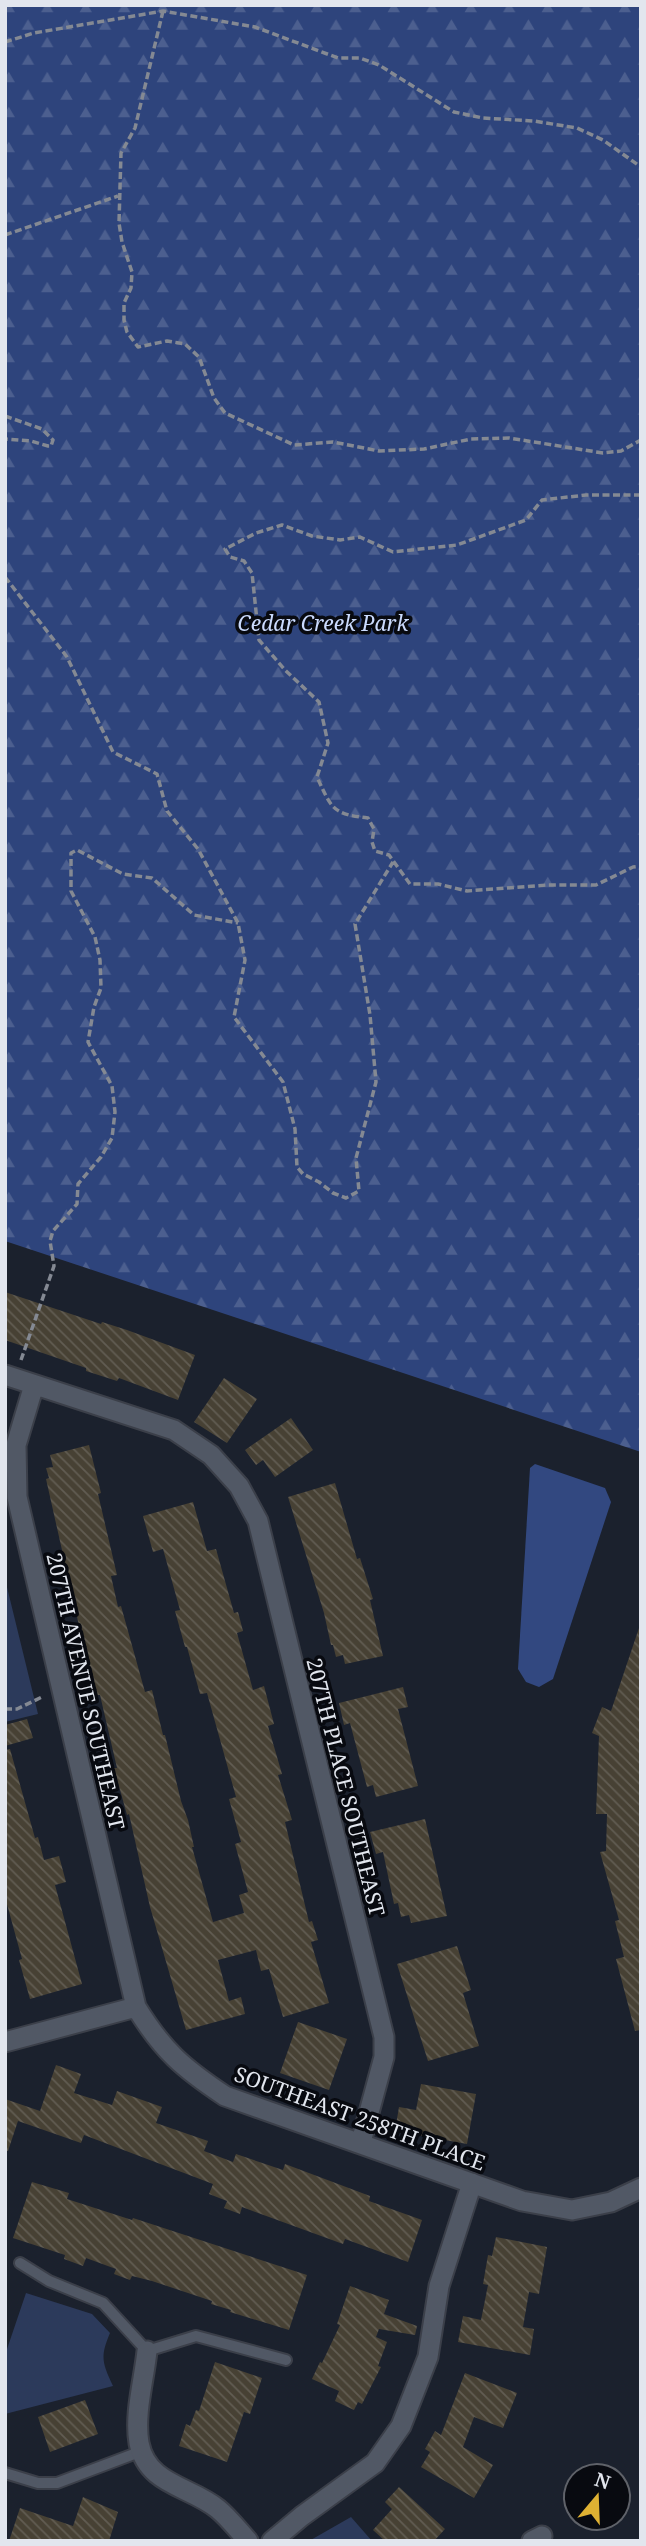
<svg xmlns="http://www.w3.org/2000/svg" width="646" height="2546" font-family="'Noto Serif',serif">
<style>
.forest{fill:url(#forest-firs)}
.park{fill:#2c3a5b}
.water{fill:#324880}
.building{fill:url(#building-back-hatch)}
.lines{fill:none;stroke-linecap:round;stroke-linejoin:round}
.service-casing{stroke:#3b3f49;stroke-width:14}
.minor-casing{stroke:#3b3f49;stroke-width:23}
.path{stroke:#848993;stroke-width:3.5;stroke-dasharray:7 3.5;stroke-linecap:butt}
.service{stroke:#515865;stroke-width:10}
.minor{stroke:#515865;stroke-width:19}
.labels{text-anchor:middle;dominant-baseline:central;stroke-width:7;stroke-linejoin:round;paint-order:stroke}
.park-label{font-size:21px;font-style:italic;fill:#cbdbfe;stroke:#080a10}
.street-label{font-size:21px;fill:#e2e6ee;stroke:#080a10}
</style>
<defs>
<pattern id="forest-firs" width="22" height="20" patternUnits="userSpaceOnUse" patternTransform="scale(1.75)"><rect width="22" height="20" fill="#2e447c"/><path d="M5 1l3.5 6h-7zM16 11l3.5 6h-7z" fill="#4c5f8f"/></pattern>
<pattern id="building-back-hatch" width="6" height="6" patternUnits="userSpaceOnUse" patternTransform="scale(1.75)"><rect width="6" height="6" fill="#474134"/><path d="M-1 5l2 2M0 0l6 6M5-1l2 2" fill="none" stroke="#615c52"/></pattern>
</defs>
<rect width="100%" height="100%" fill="#1b212d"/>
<path class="forest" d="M5 5H641V1452L5 1241Z"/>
<path class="park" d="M5 1579 38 1714 5 1722Z
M26 2293 92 2314 110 2333C100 2357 102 2362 113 2386L5 2414V2355Z
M351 2517 372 2541H309Z"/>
<path class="water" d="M535 1464 605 1488 611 1502 553 1679 539 1687 526 1682 518 1669 530 1468Z"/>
<path class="building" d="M5 1292 101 1324 102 1322 127 1330 195 1355 178 1400 119 1378 117 1381 86 1371V1368L5 1340Z
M224 1378 257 1399 227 1443 194 1422Z
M291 1418 313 1450 275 1477 263 1460 256 1465 245 1450Z
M89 1445 101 1493 98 1494 117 1575 111 1576 118 1607 121 1606 145 1692 152 1690 163 1735H165L181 1801 188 1820 194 1847H192L213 1922 244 1913 239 1895 248 1892 235 1844 241 1842 229 1799 236 1797 207 1693 200 1694 187 1647H185L175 1611 180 1610 163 1549 153 1552 143 1516 193 1502 207 1551 216 1549 234 1613 238 1612 243 1631 237 1633 253 1690 264 1686 274 1724 268 1726 282 1774 278 1775 292 1820 285 1822 309 1922 312 1921 318 1940 311 1942 329 2003 283 2017 269 1969 261 1971 256 1950 218 1960 229 2001 241 1997 245 2014 186 2030 150 1907 129 1814 127 1815 114 1768H117L100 1695H97L93 1678 91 1679 46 1479 49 1478 46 1468 53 1467 50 1455Z
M335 1483 357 1559 360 1558 373 1599 370 1600 383 1656 345 1664 343 1655 336 1657 333 1645H331L324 1613 288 1497Z
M639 1628 641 1629V2030L635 2031 616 1959 624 1957 615 1921 619 1920 600 1852 606 1851 607 1814H596L599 1736 592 1733 602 1707 611 1711Z
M403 1687 408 1707 398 1709 418 1786 376 1797 373 1785 367 1787 350 1723 344 1725 339 1703Z
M27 1719 33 1738 5 1746V1725Z
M10 1749 35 1838 38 1837 44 1860 59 1856 66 1882 55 1885 82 1984 30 1999 19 1960 22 1959 5 1897V1750Z
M425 1819 447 1916 411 1923 409 1915 401 1917 398 1903 394 1904 383 1852 376 1854 370 1832Z
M457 1946 471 1990 463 1993 479 2046 428 2061 397 1964Z
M298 2022 347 2039 329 2090 280 2073Z
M56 2065 81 2074 74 2093 112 2105 117 2091 162 2107 156 2123 208 2141 204 2151 233 2162 236 2154 283 2170 285 2164 370 2196 369 2201 422 2220 408 2262 345 2239 343 2244 242 2207 240 2214 224 2208 227 2201 209 2194 213 2184 84 2135 81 2143 18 2121 8 2151H5V2099L40 2111Z
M421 2084 476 2094 467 2144 395 2131 399 2107 416 2110Z
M32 2182 69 2193 67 2199 132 2220 133 2218 307 2275 289 2330 230 2312 231 2310 211 2304 212 2301 152 2281 132 2276 130 2280 114 2274 116 2269 86 2258 83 2266 64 2259 65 2255 13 2238Z
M496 2237 547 2247 539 2294 529 2292 523 2327 534 2329 530 2355 458 2342 463 2316 481 2320 488 2285 483 2284 488 2255 492 2256Z
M350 2286 389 2300 384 2314 417 2326 415 2335 379 2329 376 2337 387 2342 378 2366 381 2367 362 2404 358 2402 354 2410 335 2401 339 2391 312 2379 320 2362 322 2363 340 2325 337 2324Z
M215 2362 262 2378 250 2414 244 2412 227 2462 179 2446 186 2424 190 2426 196 2410 199 2411Z
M465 2373 517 2393 503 2428 474 2417 463 2447 493 2465 474 2498 421 2467 430 2452 425 2449 435 2431 441 2435Z
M85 2400 98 2434 50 2452 38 2417Z
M399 2487 445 2529 434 2541H385L373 2530 392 2509 385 2502Z
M83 2497 118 2512 109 2541H9L20 2508 73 2526Z"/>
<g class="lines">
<g class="service-casing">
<path id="service" d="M20 2263 49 2281 103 2303 147 2351 196 2336 286 2360
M5 2473 38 2483H57L142 2451"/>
</g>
<g class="minor-casing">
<path id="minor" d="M5 1375 174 1430 211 1455 239 1486 258 1521 384 2037V2057L361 2142
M34 1385 16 1445 17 1497 136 2007C163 2051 183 2068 225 2096L522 2201 572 2210 611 2202 641 2188
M5 2042 136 2007
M147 2351C144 2380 134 2414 139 2443 147 2485 190 2486 218 2509 229 2518 238 2530 248 2541
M272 2541 302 2516 375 2463 401 2426 428 2357 439 2286 472 2183
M532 2541 542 2536"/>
</g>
<path class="path" d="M163 11 135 128 121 153 119 223 122 242 132 272 131 288 124 303V320L127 332 138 347 167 341 185 344 199 357 214 398 225 413 294 445 333 442 379 451 424 449 471 439 509 438 603 453 621 451 641 440
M5 42 34 33 163 11 255 27 338 58H360L379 65 454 112 483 118 534 121 577 128 603 140 641 167
M5 235 118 196
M5 416 42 429 53 440 51 446H48L31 441 5 439
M641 495H586L542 500 526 520 457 545 393 552 360 537 340 540 312 536 282 525 256 533 225 549 230 557 244 561 252 573 259 640 285 670 319 702 328 743 317 777C332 809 332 814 368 818L374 829 372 842 375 851 389 855 410 884H438L467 891 547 885H596L633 867 641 866
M5 577 67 657 113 752 157 774 167 811 198 849 238 923 245 960 234 1017 283 1082 295 1129 297 1167 303 1174 319 1182 333 1193 346 1198 359 1191 356 1158 376 1082 370 1015 355 924 393 862
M21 1360 54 1266 50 1241 53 1231 77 1204 78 1184 101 1157 112 1138 115 1112 112 1086 88 1042 94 1007 101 988 100 960 95 937 71 891V853L77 850 123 874 152 878 194 915 238 923
M5 1709H17L42 1697"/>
<use href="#service" class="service"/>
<use href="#minor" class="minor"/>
</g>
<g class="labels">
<g class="park-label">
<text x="323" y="623">Cedar Creek Park</text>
</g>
<g class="street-label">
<text transform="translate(86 1691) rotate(77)">207TH AVENUE SOUTHEAST</text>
<text transform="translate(346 1787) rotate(76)">207TH PLACE SOUTHEAST</text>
<text transform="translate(360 2118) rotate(20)">SOUTHEAST 258TH PLACE</text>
</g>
</g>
<rect width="646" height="2546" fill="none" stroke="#e2e6ee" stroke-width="14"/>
<g transform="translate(597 2497) rotate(19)"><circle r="33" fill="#080a10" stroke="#5f6269" stroke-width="2"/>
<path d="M0-5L12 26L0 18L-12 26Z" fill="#deb133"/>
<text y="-10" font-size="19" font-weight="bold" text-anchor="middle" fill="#e2e6ee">N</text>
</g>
</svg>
